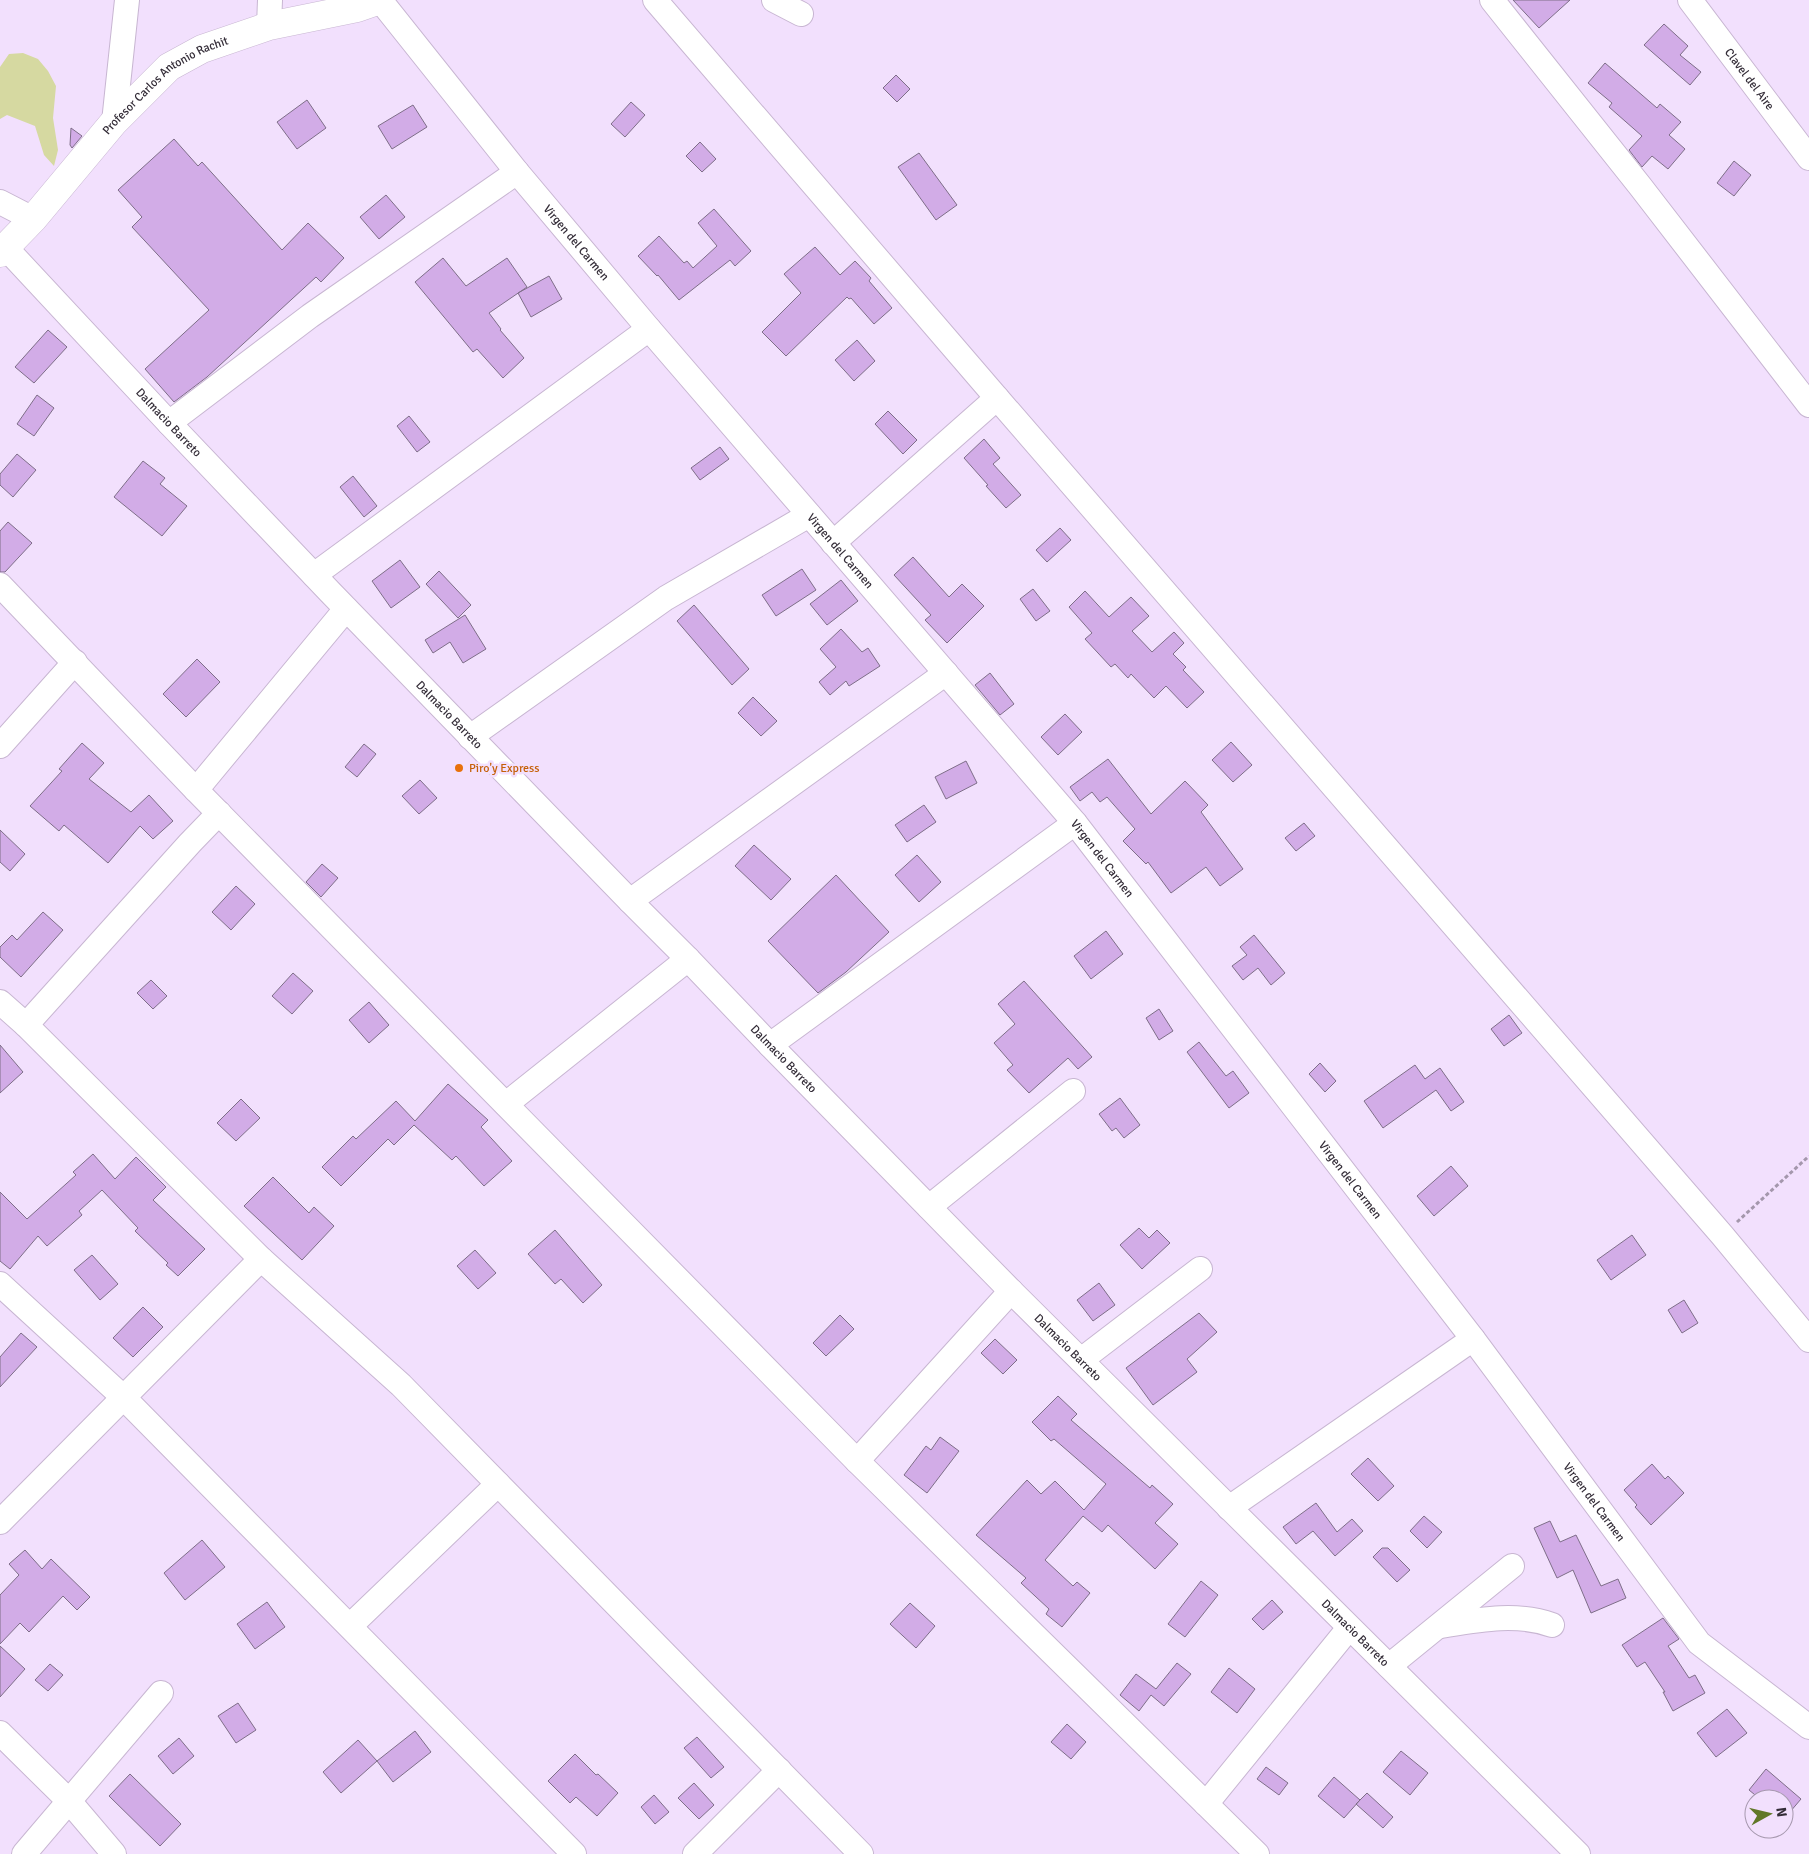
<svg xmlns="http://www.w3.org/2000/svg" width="1809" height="1854" font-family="Signika,sans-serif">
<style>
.green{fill:#d6d9a1}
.building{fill:#d2ace7;stroke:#7e6e88}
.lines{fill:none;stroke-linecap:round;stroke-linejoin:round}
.minor-casing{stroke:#c8b6d2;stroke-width:26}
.major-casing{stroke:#c8b6d2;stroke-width:29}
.path{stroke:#a497ac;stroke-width:3;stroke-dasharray:4 2.5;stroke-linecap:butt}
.minor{stroke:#fff;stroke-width:24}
.major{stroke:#fff;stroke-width:28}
.food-dot{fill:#e8710a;stroke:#f2e0fd;stroke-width:2}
.labels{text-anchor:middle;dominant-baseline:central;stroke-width:5;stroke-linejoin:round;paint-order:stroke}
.street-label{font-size:12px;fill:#342d38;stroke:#f2e0fd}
.food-label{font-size:12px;fill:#c56008;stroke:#f2e0fd;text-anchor:start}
</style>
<rect width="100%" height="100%" fill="#f2e0fd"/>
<path class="green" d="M23 53 38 59 48 71 56 86 53 118 58 150 54 166 44 155 35 126 7 115 0 119V67L9 54Z"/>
<path class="building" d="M1513 0H1570L1539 28Z
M1664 24 1688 46 1680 55 1701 72 1690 85 1644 45Z
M1605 63 1657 108 1660 104 1681 122 1669 135 1685 149 1668 169 1652 156 1642 167 1629 150 1642 136 1609 107 1612 103 1588 83Z
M896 75 910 89 897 102 883 88Z
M307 100 326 128 297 149 277 122Z
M631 102 645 115 625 137 611 124Z
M413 105 427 127 392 149 378 126Z
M71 128 82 136 72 148 70 145Z
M174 139 198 166 202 162 282 250 308 223 344 258 321 282 316 277 207 377 174 402 145 369 209 310 132 227 142 217 118 190Z
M700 142 716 159 702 172 686 156Z
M919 153 957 205 936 220 898 167Z
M1734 161 1751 175 1734 196 1717 183Z
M386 195 405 217 379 239 360 217Z
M714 209 751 251 735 266 730 260 679 300 658 275 657 276 638 256 659 236 684 263 687 261 693 268 717 246 698 223Z
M815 247 840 275 855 261 871 278 869 281 892 308 874 324 851 298 849 299 847 297 786 356 762 332 801 293 784 274Z
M443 258 466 286 507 258 527 287 489 313 501 329 500 330 524 358 503 378 477 349 473 352 415 282Z
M549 276 562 299 531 317 518 293Z
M48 330 67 347 34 383 15 367Z
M857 340 875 361 854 381 835 360Z
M37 395 54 408 34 436 17 424Z
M888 411 917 440 903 454 875 424Z
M409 416 430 442 417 452 397 426Z
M984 439 1000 458 993 464 1021 495 1006 508 986 486 988 485 964 458Z
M720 447 729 459 700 480 691 468Z
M17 454 36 470 13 497 0 485V474Z
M143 461 165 478 160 484 187 506 162 536 114 497Z
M353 476 377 506 364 517 340 487Z
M8 522 32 543 5 572H0V531Z
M1060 528 1071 540 1047 562 1036 550Z
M913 557 949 597 962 584 984 606 947 643 925 620 931 615 894 575Z
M400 560 420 587 391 608 372 581Z
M802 569 816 590 776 616 762 595Z
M439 571 471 605 458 618 426 584Z
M841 580 858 601 827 625 810 604Z
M1033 589 1050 611 1036 621 1020 599Z
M1085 591 1109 617 1131 597 1149 616 1132 631 1152 652 1174 632 1184 643 1173 654 1186 667 1183 670 1204 692 1187 708 1166 686 1154 698 1131 674 1128 678 1115 664 1111 667 1085 639 1092 633 1069 607Z
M694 605 749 669 732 685 677 621Z
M465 615 486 649 463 663 450 642 433 653 425 640Z
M841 629 862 652 868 648 880 666 849 686 846 681 830 695 819 682 836 667 820 649Z
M197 659 220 682 186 717 163 694Z
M990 673 1014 704 1000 715 975 685Z
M753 697 777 721 761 736 738 713Z
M1065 714 1082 732 1058 755 1041 737Z
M1231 742 1252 765 1233 782 1212 760Z
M82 743 104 763 89 779 131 812 149 795 173 821 153 839 140 826 108 863 64 825 59 831 30 806 62 771 59 769Z
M364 744 376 754 357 777 345 767Z
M1108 759 1151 814 1185 781 1208 805 1201 812 1243 869 1220 886 1206 867 1171 893 1148 862 1146 864 1123 841 1135 829 1107 797 1100 802 1092 792 1080 801 1070 787Z
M966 761 977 783 946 799 935 777Z
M420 780 437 798 419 814 402 796Z
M924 805 936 822 907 842 895 825Z
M1304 823 1315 836 1296 851 1285 838Z
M0 830 25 854 10 871 0 862Z
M754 845 791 879 771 900 735 866Z
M917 855 941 882 919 902 895 875Z
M322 864 338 878 321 897 306 882Z
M836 875 889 932 846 972 818 993 768 941Z
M236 886 255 904 231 930 212 912Z
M43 912 63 930 21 977 0 957V947L12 935 17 940Z
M1106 931 1123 954 1091 979 1074 956Z
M1254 935 1285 973 1271 985 1258 968 1243 980 1232 966 1247 955 1240 947Z
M293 973 313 991 292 1014 272 996Z
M151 980 167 996 153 1009 137 993Z
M1024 981 1092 1057 1078 1069 1068 1058 1029 1093 1007 1070 1013 1065 994 1043 1015 1024 998 1004Z
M369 1002 389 1025 369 1043 349 1020Z
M1159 1009 1173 1031 1159 1040 1146 1018Z
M1509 1015 1522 1033 1504 1046 1491 1029Z
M1199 1042 1226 1076 1233 1071 1249 1093 1229 1108 1187 1052Z
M0 1045 23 1072 0 1093Z
M1320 1063 1336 1081 1325 1092 1309 1074Z
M1415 1065 1425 1079 1440 1068 1464 1102 1451 1111 1436 1090 1383 1128 1364 1101Z
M448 1084 488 1120 481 1127 512 1161 484 1186 456 1156 452 1160 414 1125 394 1145 388 1139 341 1186 322 1167 353 1136 356 1139 396 1101 415 1121Z
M1120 1098 1140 1125 1124 1138 1116 1128 1112 1131 1099 1114Z
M241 1099 260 1118 236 1141 217 1123Z
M93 1154 115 1179 136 1157 166 1187 153 1200 205 1249 178 1276 166 1265 168 1263 135 1231 138 1228 102 1190 79 1211 82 1215 47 1246 38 1236 10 1269 0 1261V1192L27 1219 76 1175 73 1172Z
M1451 1166 1468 1186 1434 1216 1417 1196Z
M273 1177 309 1213 314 1207 334 1226 302 1260 244 1206Z
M1139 1228 1149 1238 1157 1230 1170 1243 1142 1269 1120 1245Z
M555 1230 602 1285 583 1303 561 1279 555 1284 528 1254Z
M1632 1235 1646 1255 1611 1280 1597 1260Z
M475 1250 496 1273 478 1289 457 1266Z
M92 1255 118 1284 100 1300 74 1270Z
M1099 1283 1115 1305 1093 1321 1077 1300Z
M1684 1300 1698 1323 1682 1333 1668 1310Z
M143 1307 163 1327 133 1357 113 1338Z
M1199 1313 1217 1332 1187 1359 1197 1372 1153 1405 1126 1368Z
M840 1315 854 1329 826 1356 813 1343Z
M21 1333 37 1347 0 1387V1357Z
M995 1339 1017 1360 1003 1374 981 1353Z
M1058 1396 1077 1414 1071 1420 1150 1488 1152 1485 1173 1504 1155 1523 1178 1544 1155 1569 1108 1525 1102 1532 1083 1516 1045 1560 1073 1586 1077 1582 1090 1593 1062 1627 1046 1614 1049 1609 1021 1583 1026 1578 976 1535 1027 1480 1041 1494 1055 1481 1084 1510 1106 1484 1054 1439 1051 1441 1032 1422Z
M940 1437 959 1451 927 1493 904 1475 926 1446 931 1450Z
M1368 1458 1394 1486 1378 1501 1351 1474Z
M1652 1464 1665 1479 1668 1476 1684 1493 1651 1525 1635 1507 1637 1505 1624 1490Z
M1316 1503 1337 1532 1352 1519 1363 1531 1335 1556 1313 1531 1296 1544 1283 1527Z
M1424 1516 1442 1532 1427 1548 1410 1531Z
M1550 1521 1560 1542 1576 1535 1601 1586 1618 1579 1626 1598 1591 1613 1573 1570 1557 1578 1534 1528Z
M202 1540 225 1567 185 1600 164 1573Z
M1382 1548H1388L1410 1570 1397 1582 1373 1557Z
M25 1550 42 1569 51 1559 90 1597 77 1610 63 1596 29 1632 20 1623 0 1644V1595L19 1575 9 1564Z
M1201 1581 1218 1595 1185 1637 1168 1624Z
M1272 1600 1283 1612 1263 1630 1252 1619Z
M267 1602 285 1627 255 1649 237 1624Z
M910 1603 935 1626 916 1648 890 1624Z
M1663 1618 1679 1639 1668 1646 1689 1678 1695 1675 1705 1693 1673 1711 1663 1692H1665L1645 1662 1637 1667 1622 1645Z
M0 1646 25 1669 0 1697Z
M1177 1663 1191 1674 1164 1706 1151 1695 1139 1711 1120 1695 1136 1674 1156 1689Z
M50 1664 63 1675 48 1691 35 1680Z
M1229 1668 1255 1689 1237 1713 1211 1692Z
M238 1703 256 1730 236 1743 218 1716Z
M1727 1709 1747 1733 1716 1757 1697 1733Z
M1067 1724 1086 1742 1071 1759 1051 1742Z
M415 1731 431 1752 393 1782 377 1761Z
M697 1737 724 1767 711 1778 684 1748Z
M179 1738 194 1756 173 1774 158 1756Z
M358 1740 377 1761 341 1793 323 1772Z
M1401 1751 1428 1773 1410 1795 1383 1772Z
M575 1754 596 1775 598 1774 618 1793 597 1816 576 1797 570 1803 548 1781Z
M1266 1767 1288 1783 1279 1795 1257 1779Z
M1766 1769 1801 1799 1784 1819V1799H1760L1749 1790Z
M130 1774 181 1824 160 1846 109 1796Z
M1334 1777 1360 1800 1344 1818 1318 1796Z
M694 1783 714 1805 699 1819 678 1798Z
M1367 1793 1393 1817 1383 1828 1356 1804Z
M654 1795 669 1812 655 1824 641 1807Z"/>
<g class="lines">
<g class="minor-casing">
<g id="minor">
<path id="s1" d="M380 0 517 172 649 329 1075 823 1473 1339 1699 1643 1809 1727"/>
<path d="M655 0 997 398 1722 1235 1809 1340"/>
<path d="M774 0 801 14"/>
<path d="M1492 0 1640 186 1809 405"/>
<path id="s2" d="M1690 0 1809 158"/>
<path d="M269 26 270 0"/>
<path d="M114 122 127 0"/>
<path d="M0 202 33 219"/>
<path id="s3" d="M5 247 169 423 330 592 630 901 688 959 770 1045 1011 1291 1578 1854"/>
<path d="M169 423 310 316 517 172"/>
<path d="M833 543 997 398"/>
<path d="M314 575 649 329"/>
<path d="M0 585 196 790 857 1461 1257 1854"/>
<path d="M470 737 666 598 809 515"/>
<path d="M0 746 75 662"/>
<path d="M196 790 346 609"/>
<path d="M630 901 946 673"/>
<path d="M0 1002 26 1025 261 1259 401 1385 861 1854"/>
<path d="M26 1025 190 843 219 813"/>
<path d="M770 1045 1075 823"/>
<path d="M506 1104 688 959"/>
<path d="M929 1207 1073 1091"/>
<path d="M0 1284 123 1397 574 1854"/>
<path d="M1081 1360 1200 1269"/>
<path d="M857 1461 1011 1291"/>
<path d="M1229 1508 1473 1339"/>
<path d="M0 1522 261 1259"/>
<path d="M350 1626 498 1484"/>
<path d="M1441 1626C1477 1620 1516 1612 1552 1625"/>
<path d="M1389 1666 1512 1566"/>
<path d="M0 1733 69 1801 114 1854"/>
<path d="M1206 1804 1349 1628"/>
<path d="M24 1854 161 1693"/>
<path d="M695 1854 779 1770"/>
</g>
</g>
<g class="major-casing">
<g id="major">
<path id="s4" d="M0 253 33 219 114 122 169 67 202 49 269 26 357 8 380 0"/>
</g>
</g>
<path class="path" d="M1737 1222 1809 1156"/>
<use href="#minor" class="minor"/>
<use href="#major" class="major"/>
</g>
<circle class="food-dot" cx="459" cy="768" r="5"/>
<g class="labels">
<g class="street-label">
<text stroke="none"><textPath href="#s2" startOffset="99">Clavel del Aire</textPath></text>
<text stroke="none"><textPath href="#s4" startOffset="238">Profesor Carlos Antonio Rachit</textPath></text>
<text stroke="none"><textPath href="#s1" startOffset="312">Virgen del Carmen</textPath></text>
<text stroke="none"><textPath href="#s3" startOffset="240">Dalmacio Barreto</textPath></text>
<text stroke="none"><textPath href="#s1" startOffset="718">Virgen del Carmen</textPath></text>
<text stroke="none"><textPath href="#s3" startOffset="645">Dalmacio Barreto</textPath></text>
<text stroke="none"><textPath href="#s1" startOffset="1122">Virgen del Carmen</textPath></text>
<text stroke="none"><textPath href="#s3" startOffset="1125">Dalmacio Barreto</textPath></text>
<text stroke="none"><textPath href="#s1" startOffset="1528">Virgen del Carmen</textPath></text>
<text stroke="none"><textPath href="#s3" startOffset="1530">Dalmacio Barreto</textPath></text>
<text stroke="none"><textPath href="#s1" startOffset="1932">Virgen del Carmen</textPath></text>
<text stroke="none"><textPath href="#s3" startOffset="1935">Dalmacio Barreto</textPath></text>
</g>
<g class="food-label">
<text x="469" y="768">Piro'y Express</text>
</g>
</g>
<g transform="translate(1769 1814) rotate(82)"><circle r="24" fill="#f2e0fd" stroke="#a698ae"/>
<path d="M0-4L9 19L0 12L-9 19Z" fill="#617728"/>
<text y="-8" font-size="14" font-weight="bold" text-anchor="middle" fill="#342d38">N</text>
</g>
</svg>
